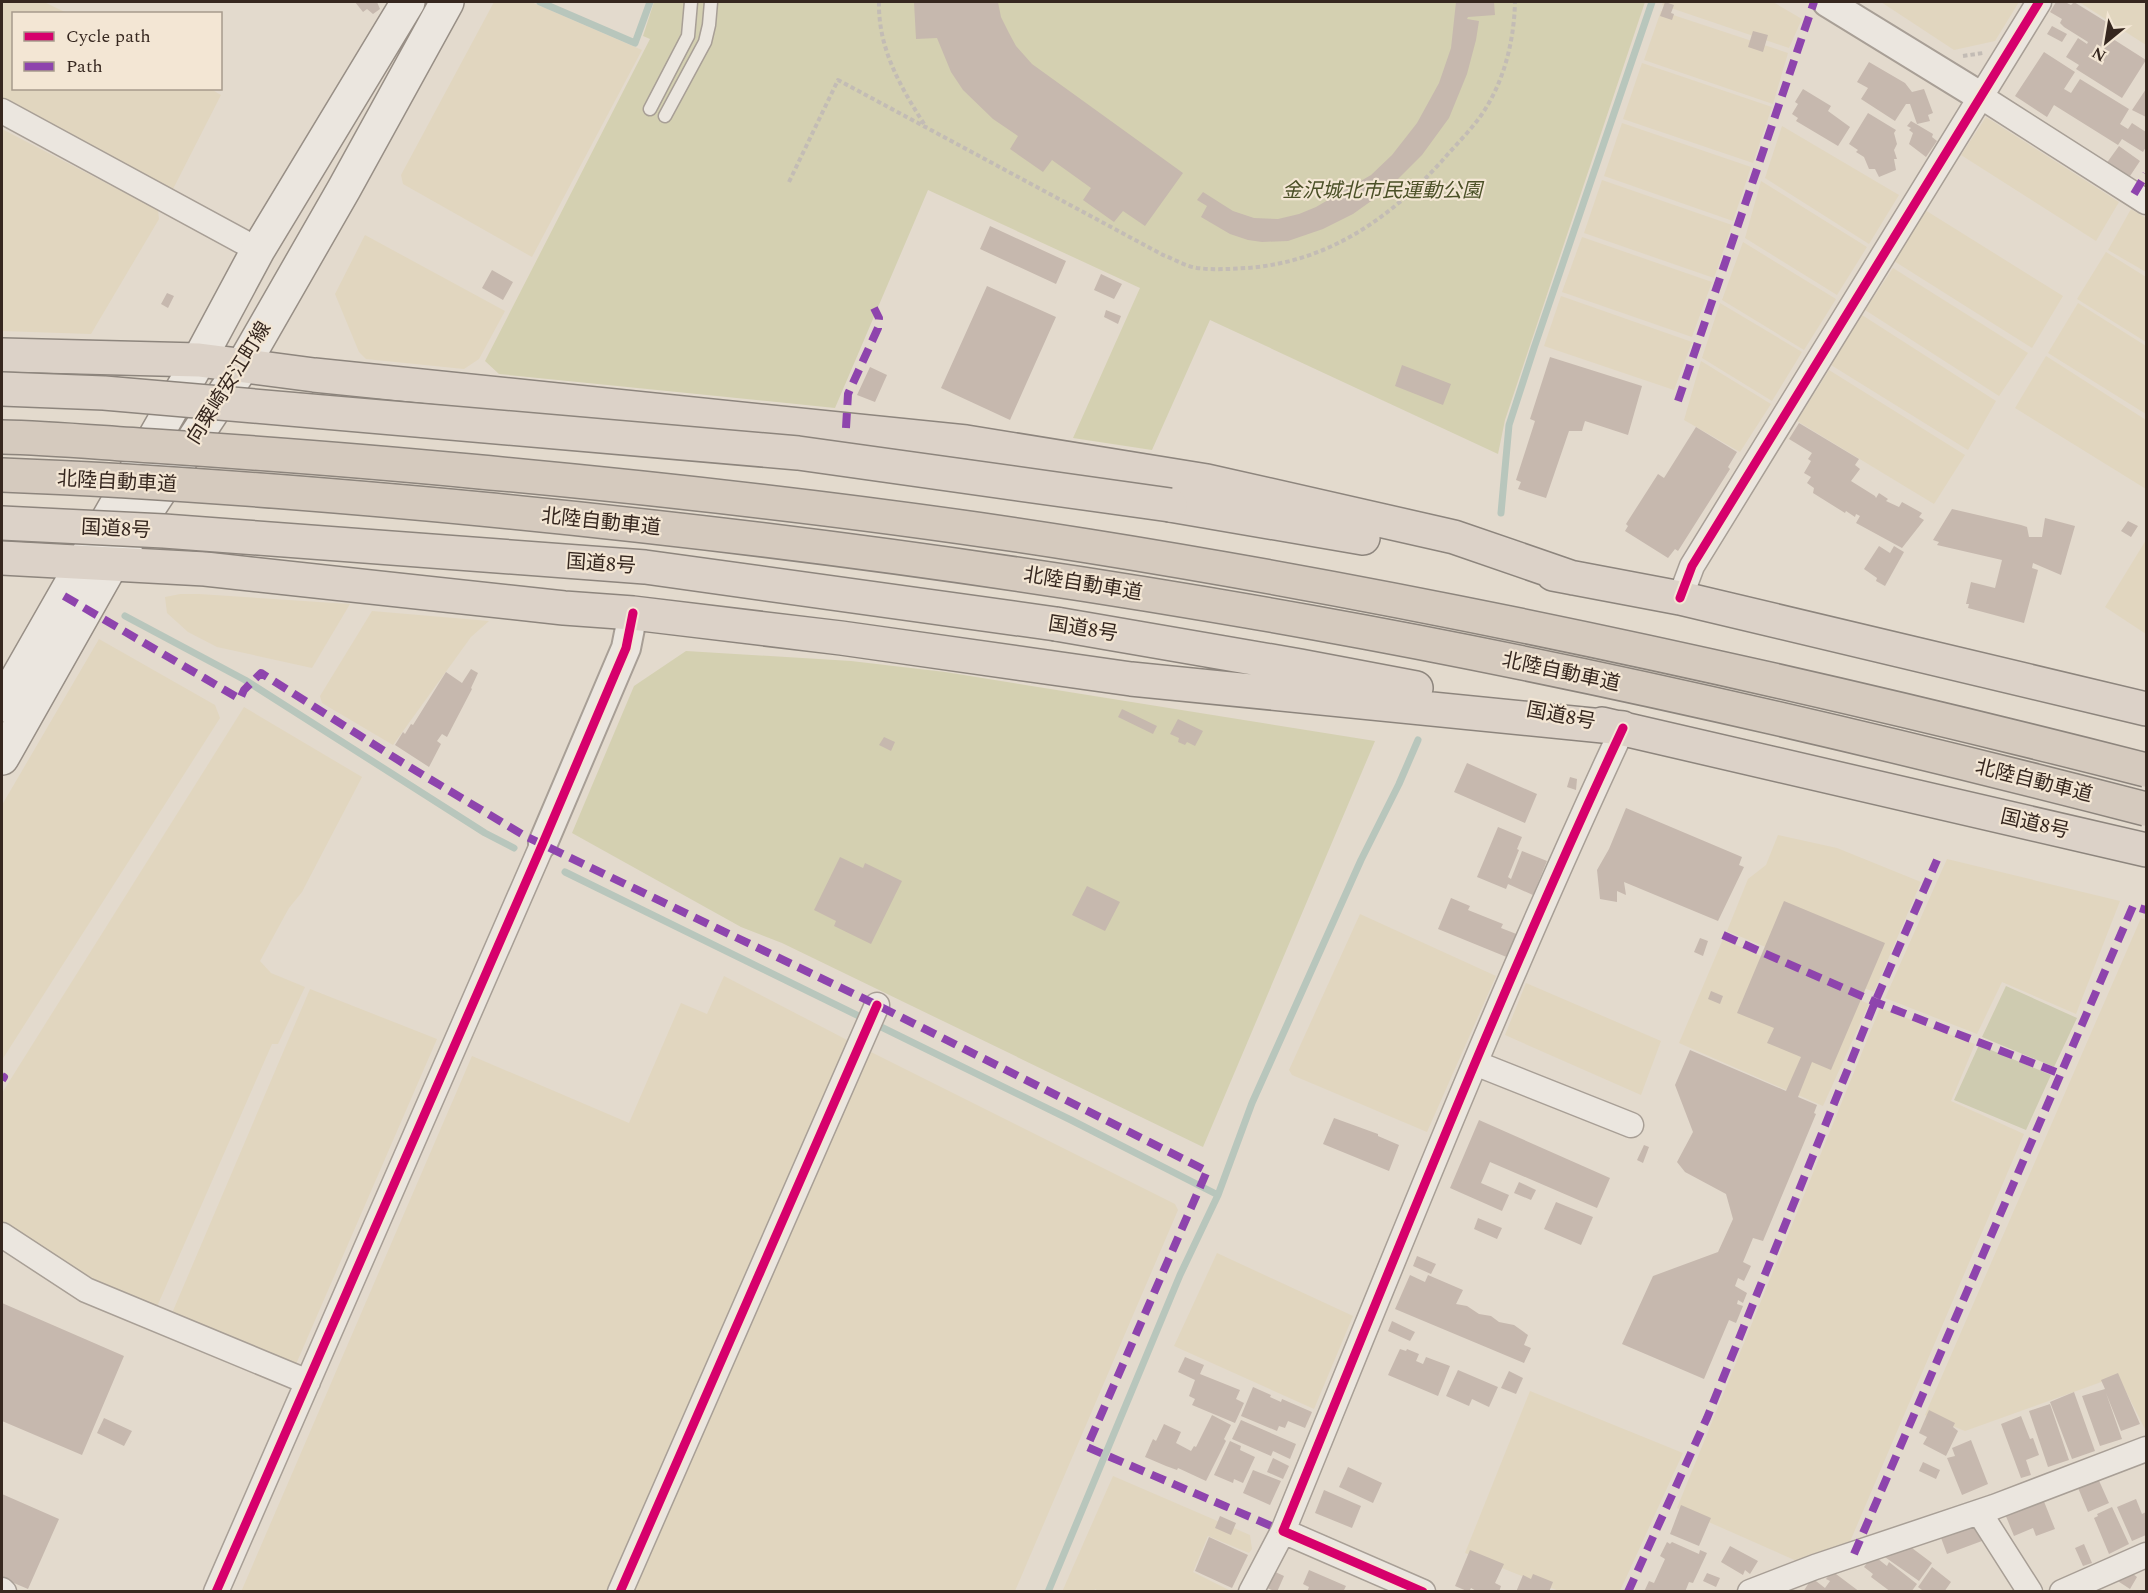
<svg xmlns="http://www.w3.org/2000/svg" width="2148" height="1593" font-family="Spectral,'Noto Sans JP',serif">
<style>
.farmland{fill:#e1d6bf}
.green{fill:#d4d0b1}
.cemetery{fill:#cecbb0}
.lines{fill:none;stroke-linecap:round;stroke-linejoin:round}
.stream{stroke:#b8c6bc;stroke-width:7}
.building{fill:#c6b8ae}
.service-casing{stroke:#a89f96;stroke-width:15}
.minor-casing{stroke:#a89f96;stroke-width:27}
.tertiary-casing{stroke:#a89f96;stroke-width:32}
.secondary-casing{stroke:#988f86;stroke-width:36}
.trunk-casing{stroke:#8d857d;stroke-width:36}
.path{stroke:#c3bcb5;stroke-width:4;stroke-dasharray:4.5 3;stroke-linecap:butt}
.service{stroke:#ebe6df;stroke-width:12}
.minor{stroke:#ebe6df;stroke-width:24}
.tertiary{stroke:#ebe6df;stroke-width:28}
.secondary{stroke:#ebe6df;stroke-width:33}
.trunk{stroke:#dcd2c8;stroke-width:33}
.trunk-bridge-casing{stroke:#8d857d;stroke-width:36;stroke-linecap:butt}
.motorway-bridge-casing{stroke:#8d857d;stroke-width:36;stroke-linecap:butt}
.trunk-bridge{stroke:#dcd2c8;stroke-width:33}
.motorway-bridge{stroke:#d5cabe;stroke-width:33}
.quiet{stroke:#8e44ad;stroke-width:8;stroke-dasharray:15 8;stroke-linecap:butt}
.cycleway-casing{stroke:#f3e6d4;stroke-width:13}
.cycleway{stroke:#d6006c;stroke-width:9}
.labels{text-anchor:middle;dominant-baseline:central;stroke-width:4.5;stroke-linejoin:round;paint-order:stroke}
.park-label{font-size:20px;font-style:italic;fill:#4b5027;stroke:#f3e6d4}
.street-label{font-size:20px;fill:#36271f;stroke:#f3e6d4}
</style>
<rect width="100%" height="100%" fill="#e3dacd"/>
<path class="farmland" d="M2 2H44L67 13 14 14V88H209L221 95 171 193 2 103Z
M494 2H531L642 50 532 257 403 184 401 175Z
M1663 2H1773L1802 19 1789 48 1662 5Z
M1881 2H2019L1995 41 1954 50Z
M2079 2H2146V45Z
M1661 11 1788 53 1773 104 1644 60Z
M1642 63 1772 107 1753 163 1623 119Z
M1986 117 2119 202 2096 241 1961 155Z
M1622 123 1751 167 1733 221 1604 176Z
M1782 126 1899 195 1869 244 1765 178Z
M2 129 158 210 159 219 91 334 2 331Z
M1602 180 1732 225 1714 278 1584 233Z
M1761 181 1867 247 1837 295 1745 238Z
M2131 209 2146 218V272L2108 250Z
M1925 210 2063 296 2032 348 1894 261Z
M365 235 505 311 479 359 464 369 366 359 359 352 335 294Z
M1582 237 1712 282 1692 337 1562 292Z
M1743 242 1836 299 1804 350 1722 300Z
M2106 252 2146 277V342L2077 299Z
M1893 268 2028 353 1999 396 1865 310Z
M1561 296 1692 342 1674 390 1544 346Z
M1720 303 1802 352 1772 401 1702 358Z
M2078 303 2146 346V414L2048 353Z
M1862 315 1996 401 1968 450 1831 365Z
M2046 356 2146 420V489L2015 408Z
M1701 361 1771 404 1740 452 1684 420Z
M1829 370 1965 455 1934 504 1797 421Z
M2146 540V634L2105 607Z
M180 594H199L350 604 312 668 217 647 188 632 167 613 165 597Z
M372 611 489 621 471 637 393 745 322 703 320 696Z
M99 639 215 705 220 718 2 1060V805Z
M244 707 362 777 302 892 289 908 260 961 271 973 305 987 278 1044H272L152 1318 2 1239V1093Z
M1778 835 1837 848 1921 882 1874 992 1727 931 1748 879 1766 865Z
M1947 859 2120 901 2076 1014 2002 982 1977 1034 1885 998Z
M1360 914 1496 976 1427 1132 1292 1075 1289 1070Z
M2141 918 2146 920V1431L2118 1376 1965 1431 1925 1415Z
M1723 939 1869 1004 1823 1106 1679 1043Z
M724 976 851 1042 613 1591 241 1592 472 1056 629 1123 681 1003 707 1014Z
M1526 983 1661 1041 1641 1095 1505 1035Z
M310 989 437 1039 290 1378 167 1325Z
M1880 1008 1975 1044 1951 1101 2024 1134 1849 1544 1799 1562 1677 1508Z
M863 1048 1175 1204 1178 1210 1015 1591 629 1592Z
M1217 1253 1353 1316 1314 1409 1174 1346Z
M1530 1391 1683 1453 1620 1591H1559L1465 1553Z
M1113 1476 1250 1535 1252 1549 1249 1553 1208 1536 1193 1572 1231 1591 1100 1592 1095 1589 1094 1591 1062 1592Z"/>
<path class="green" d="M654 2H1645L1505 420 1498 454 1210 320 1152 450 1073 438 1140 288 928 190 835 408 499 374 485 361 650 39 643 36Z
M686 651 851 661 945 672 1375 741 1203 1147 782 943 741 927 572 833 634 686Z"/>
<path class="cemetery" d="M2006 986 2077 1018 2054 1067 1982 1037Z
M1979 1045 2051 1075 2026 1130 1954 1100Z"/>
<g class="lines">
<path class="stream" d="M540 2 635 43 650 2
M1501 513 1509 425 1534 348 1652 2
M125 616 245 680 485 833 514 848
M565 872 1071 1120 1218 1195
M1048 1592 1180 1275 1218 1195 1252 1103 1361 860 1399 784 1418 740"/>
</g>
<path class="building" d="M355 2H377L380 9 373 14 367 9 363 12Z
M914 2H998L1001 17 1009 33 1016 46 1032 64 1183 173 1145 226 1123 211 1114 222 1083 200 1091 188 1052 160 1043 172 1010 149 1018 136 993 119 963 90 951 72 937 38 916 39Z
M1456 2H1494L1495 15 1468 17 1467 19 1479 21 1476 40 1467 74 1449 118 1422 155 1388 189 1353 214 1323 229 1288 241 1262 242 1248 240 1230 234 1201 217 1207 206 1197 200 1203 192 1233 211 1254 218 1278 219 1299 214 1316 207 1371 175 1392 155 1417 123 1439 83 1451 48Z
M1665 2 1674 5 1671 13 1674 14 1672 20 1660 16Z
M2056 2H2065L2071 5 2074 2 2113 26 2111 29 2117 32 2113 39 2146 60 2122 98 2076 69 2079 65 2066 57 2078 38 2087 44 2088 42 2064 27 2060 23 2062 19 2050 12Z
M2052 26 2067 34 2062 42 2047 34Z
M1753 31 1768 35 1763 52 1748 47Z
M2044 52 2075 72 2064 89 2071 93 2080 79 2129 109 2120 124 2128 129 2132 123 2146 132V147L2143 152 2122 139 2118 145 2054 105 2047 117 2015 96Z
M1869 62 1905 83 1912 92 1924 89 1933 113 1928 115 1930 121 1917 124 1910 104H1906L1895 121 1861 99 1868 88 1857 82Z
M1803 89 1831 106 1828 111 1850 127 1838 146 1796 121 1798 118 1792 114 1798 104 1795 102Z
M2146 89V117L2132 110Z
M1868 113 1896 130 1894 133 1897 144 1894 150 1897 159H1894L1896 170 1879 177 1875 169H1869L1864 157 1856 152 1858 150 1849 144Z
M1911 121 1933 134 1932 137 1937 141 1926 157 1909 144 1913 133 1909 130 1911 128 1907 126Z
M2119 146 2140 161 2128 179 2106 164Z
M990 226 1066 261 1056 284 980 249Z
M492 270 513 282 503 300 482 288Z
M1101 274 1122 284 1114 299 1094 290Z
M987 286 1056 317 1010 420 941 388Z
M167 293 174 296 168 308 161 304Z
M1106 310 1121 316 1118 324 1104 317Z
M1550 357 1642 386 1628 435 1585 421 1582 431H1569L1546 498 1518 489 1521 482 1516 480 1535 421 1530 419Z
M1402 365 1451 384 1443 405 1395 386Z
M870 367 887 375 875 402 857 395Z
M1799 423 1859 459 1855 465 1860 469 1851 481 1875 496 1876 498 1879 493 1888 499 1886 501 1899 507 1902 502 1922 513 1919 517 1924 520 1902 548 1856 523 1860 516 1856 514 1855 517 1846 511 1845 513 1813 493 1814 488 1807 483 1811 477 1804 473 1811 461 1808 459 1812 453 1789 439Z
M1696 427 1737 452 1728 467 1730 469 1678 551 1675 549 1668 558 1625 531 1628 526 1626 524 1658 474 1664 478Z
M1952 509 2021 525 2027 527 2029 537H2042L2045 518 2075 526 2061 575 2033 563 2032 568 2038 570 2024 623 1968 608 1969 604H1966L1971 582 1995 588 2002 560 1937 545 1939 542 1933 540Z
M2128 521 2138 526 2131 537 2121 531Z
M1879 546 1890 553 1894 546 1904 552 1885 586 1876 581 1877 578 1864 569Z
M471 669 478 673 471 688 472 689 447 737 442 734 437 741 441 744 429 767 395 745 403 732 405 734 411 724 413 725 446 672 462 683Z
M1122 709 1157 726 1153 734 1118 717Z
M1178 719 1203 731 1195 746 1187 742 1185 745 1178 742 1179 738 1170 734Z
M884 737 895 742 891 751 879 745Z
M1467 763 1537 794 1525 823 1454 792Z
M1570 777 1577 779 1576 790 1567 787Z
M1626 808 1742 857 1739 865 1744 867 1718 921 1624 882 1626 895 1617 891V902L1600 899 1597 870 1609 849Z
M1498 827 1522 837 1517 849 1519 850 1508 877 1511 879 1522 851 1547 861 1533 895 1508 884 1506 889 1477 877Z
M840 857 863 868 865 863 902 881 871 944 834 926 836 921 814 910Z
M1087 886 1120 902 1105 931 1072 915Z
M1451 898 1470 906 1468 910 1503 924 1501 928 1519 935 1509 958 1438 929Z
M1784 901 1885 943 1831 1070 1812 1062 1798 1097 1817 1105 1814 1113 1816 1114 1763 1241 1753 1238 1743 1262 1751 1266 1744 1281 1738 1278 1735 1286 1747 1293 1743 1303 1738 1300 1737 1304 1743 1306 1736 1323 1729 1320 1704 1379 1622 1344 1653 1276 1718 1252 1733 1219 1726 1194 1685 1172 1677 1162 1693 1132 1675 1085 1690 1050 1786 1091 1801 1057 1767 1043 1774 1028 1737 1013Z
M1700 938 1708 941 1703 956 1694 952Z
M1711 991 1723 996 1720 1004 1708 999Z
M1334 1118 1378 1134V1136L1399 1145 1389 1171 1323 1144Z
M1479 1120 1610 1178 1597 1208 1490 1162 1481 1183 1509 1195 1502 1211 1450 1188Z
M1644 1145 1649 1147 1643 1163 1637 1160Z
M1519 1182 1536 1190 1531 1200 1514 1193Z
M1556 1202 1593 1217 1581 1245 1544 1229Z
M1478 1218 1502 1228 1497 1239 1474 1229Z
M1417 1256 1436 1264 1431 1274 1413 1266Z
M1410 1275 1425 1282 1428 1275 1463 1290 1456 1304 1467 1306 1479 1314 1491 1316 1499 1322 1514 1325 1528 1335 1524 1345 1531 1348 1524 1363 1395 1309Z
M2 1303 124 1356 82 1455 2 1421Z
M1392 1321 1415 1332 1410 1341 1388 1331Z
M1400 1349 1406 1351 1407 1349 1419 1354 1416 1361 1423 1364 1426 1357 1450 1366 1438 1396 1388 1375Z
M1185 1357 1204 1365 1200 1374 1240 1390 1236 1399 1244 1403 1235 1423 1192 1405 1195 1399 1189 1396 1195 1380 1178 1372Z
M1458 1370 1498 1387 1489 1407 1472 1399 1469 1406 1446 1396Z
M1509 1371 1523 1378 1516 1394 1501 1388Z
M2118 1373 2140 1424 2121 1431 2106 1393 2122 1439 2100 1446 2082 1396 2105 1389 2101 1380Z
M1253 1387 1271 1395 1270 1397 1281 1402 1282 1399 1312 1412 1305 1428 1288 1421 1285 1428 1279 1426 1277 1431 1241 1416Z
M2074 1392 2095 1451 2072 1459 2050 1402Z
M2050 1404 2069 1460 2048 1467 2029 1411Z
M1929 1410 1955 1423 1953 1427 1958 1431 1946 1456 1923 1444 1927 1437 1919 1433Z
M1212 1415 1231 1425 1224 1439 1226 1441 1206 1481 1178 1468 1177 1470 1166 1466 1145 1457 1153 1439 1156 1441 1164 1424 1181 1432 1176 1443 1191 1451 1194 1446 1196 1447Z
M2021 1416 2030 1439 2033 1438 2039 1455 2026 1460 2031 1475 2021 1478 2001 1424Z
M104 1418 132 1431 124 1446 97 1433Z
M1241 1420 1296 1444 1290 1459 1273 1451 1271 1456 1232 1439Z
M1971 1440 1988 1484 1962 1495 1947 1458 1955 1456 1952 1448Z
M1230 1441 1241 1446 1240 1450 1255 1457 1243 1483 1234 1479 1233 1483 1214 1475Z
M1273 1458 1289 1466 1283 1479 1267 1472Z
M1923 1462 1940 1470 1936 1479 1919 1471Z
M1348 1467 1382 1483 1373 1503 1339 1487Z
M1253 1470 1281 1481 1270 1505 1243 1493Z
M2096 1474 2109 1503 2088 1512 2076 1483Z
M1324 1490 1361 1506 1352 1528 1315 1513Z
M2 1494 59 1519 28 1589 2 1578Z
M2043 1499 2055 1529 2036 1536 2033 1528 2014 1536 2003 1509Z
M2136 1499 2142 1514 2146 1512V1535L2132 1541 2117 1507Z
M1681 1505 1711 1518 1699 1546 1670 1534Z
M2112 1507 2129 1544 2109 1554 2094 1518 2098 1516 2097 1514Z
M1220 1516 1236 1523 1231 1535 1215 1528Z
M1983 1519 1990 1538 1947 1554 1940 1535Z
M1209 1537 1248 1555 1232 1588 1195 1571Z
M1667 1542 1670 1544 1672 1542 1699 1554 1700 1550 1707 1553 1693 1583 1689 1582 1685 1592H1644L1649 1581 1654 1583 1665 1559 1660 1556Z
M2084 1544 2092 1563 2083 1566 2075 1548Z
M1908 1545 1932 1563 1919 1581 1882 1555Z
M1730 1546 1758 1561 1750 1574 1745 1570 1743 1575 1721 1562Z
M1470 1550 1504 1564 1495 1583 1501 1586 1499 1592H1478L1471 1588 1469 1592 1455 1586Z
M1873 1555 1887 1566 1889 1562 1917 1584 1911 1592H1891L1871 1577 1873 1574 1864 1567Z
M1932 1567 1951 1582 1944 1592H1920L1922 1590 1918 1587Z
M2125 1568 2137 1577 2130 1589 2110 1576Z
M1271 1570 1284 1576 1277 1592 1264 1587Z
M1309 1570 1346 1586 1343 1592H1307L1309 1587 1303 1584Z
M1832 1571 1860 1592H1803L1812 1578 1825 1588 1830 1581 1826 1579Z
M1707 1573 1720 1578 1716 1587 1703 1581Z
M1533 1574 1553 1582 1549 1592H1516L1523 1575 1531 1579Z"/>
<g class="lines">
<g class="service-casing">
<path id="service" d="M650 109 688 36 691 2
M665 116 705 42 709 25 711 2"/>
</g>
<g class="minor-casing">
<path id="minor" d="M1980 96 2146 202
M2 111 258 250
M1680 598 1692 566 2039 2
M1475 1063 1631 1125
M2 1235 86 1290 308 1382
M1979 1512 2030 1592
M2 1590 4 1592
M216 1592 543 843
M620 1592 877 1005
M1251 1592 1283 1531
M1423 1592 1283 1531C1393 1262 1500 991 1623 728
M1750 1592 1815 1567 1994 1507 2146 1449
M2062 1592 2146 1555"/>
</g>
<g class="tertiary-casing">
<path id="tertiary" d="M1827 2 1980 96
M543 843 626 648 633 613"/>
</g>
<g class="secondary-casing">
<path id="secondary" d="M2 705 199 360 258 250 408 2
M2 758 111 565 243 365 344 189 447 2"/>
</g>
<g class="trunk-casing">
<path id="trunk" d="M2 355 199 360 314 375 966 442 1207 481 1454 537 1573 578
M1170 505 1363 538
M2 558 205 569 564 608 633 613 841 638 1131 679 1623 728
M1553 574 1680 598 2146 709
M1056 624 1300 666 1416 688
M1602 724 2146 850"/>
</g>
<path class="path" d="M879 2C878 49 901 88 926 127
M1963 56 1983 53
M789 182 838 80 1163 255C1174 259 1185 266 1197 268 1213 270 1230 269 1247 268 1327 262 1388 220 1441 162 1453 148 1466 135 1477 121 1503 87 1514 43 1515 2"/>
<use href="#service" class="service"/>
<use href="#minor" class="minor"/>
<use href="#tertiary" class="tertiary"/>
<use href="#secondary" class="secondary"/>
<use href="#trunk" class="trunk"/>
<g class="trunk-bridge-casing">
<path id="trunk-bridge" d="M2 389 104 393 798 453 1170 505
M2 523 164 531 645 567 1056 624"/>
</g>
<g class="motorway-bridge-casing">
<path id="motorway-bridge" d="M2 437C52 438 103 443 154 446 260 453 365 461 470 471 677 490 883 513 1088 546 1445 603 1797 681 2146 770
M2 475C162 481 322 494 481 509 760 536 1038 573 1315 623 1594 673 1872 738 2146 809"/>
</g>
<use href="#trunk-bridge" class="trunk-bridge"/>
<use href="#motorway-bridge" class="motorway-bridge"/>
<path class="quiet" d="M2134 194 2146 174
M1678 401 1814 2
M846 428 848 394 878 328 879 318 874 308
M64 596 240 699 244 690 261 673 403 763 525 836 877 1005 1207 1171 1087 1447 1283 1531
M1723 935 1875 1002 2061 1074
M2 1076 4 1077 2 1080
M1854 1554 2133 906 2146 910
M1628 1592 1707 1418 1875 1002 1937 860"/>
<g class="cycleway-casing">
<path id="cycleway" d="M1680 598 1692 566 2039 2
M216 1592 543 843 626 648 633 613
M620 1592 877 1005
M1423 1592 1283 1531C1393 1262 1500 991 1623 728"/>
</g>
<use href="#cycleway" class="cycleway"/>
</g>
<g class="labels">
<g class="park-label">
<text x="1382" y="191">金沢城北市民運動公園</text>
</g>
<g class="street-label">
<text transform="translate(229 383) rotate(-58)">向粟崎安江町線</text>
<text transform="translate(117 482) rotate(3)">北陸自動車道</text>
<text transform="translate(601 522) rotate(6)">北陸自動車道</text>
<text transform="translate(116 529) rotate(3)">国道8号</text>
<text transform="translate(601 564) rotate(4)">国道8号</text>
<text transform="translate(1083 584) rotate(9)">北陸自動車道</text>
<text transform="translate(1083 629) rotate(9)">国道8号</text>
<text transform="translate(1561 672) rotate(12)">北陸自動車道</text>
<text transform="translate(1561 716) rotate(11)">国道8号</text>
<text transform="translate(2034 781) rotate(14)">北陸自動車道</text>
<text transform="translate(2035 824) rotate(13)">国道8号</text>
</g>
</g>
<rect width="2148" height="1593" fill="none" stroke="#36271f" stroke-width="6"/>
<rect x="12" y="12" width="210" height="78" fill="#f3e6d4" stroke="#a79a8c" stroke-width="1.5"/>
<rect x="24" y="32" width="30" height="9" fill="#d6006c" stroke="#a79a8c" stroke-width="1.5"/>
<text x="66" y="42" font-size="18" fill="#36271f">Cycle path</text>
<rect x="24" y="62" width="30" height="9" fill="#8e44ad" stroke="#a79a8c" stroke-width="1.5"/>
<text x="66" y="72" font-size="18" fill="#36271f">Path</text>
<g transform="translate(2106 42) rotate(210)" stroke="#f3e6d4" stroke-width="4.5" paint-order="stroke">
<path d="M0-4.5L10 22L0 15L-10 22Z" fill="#36271f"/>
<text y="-9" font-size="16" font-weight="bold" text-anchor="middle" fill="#36271f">N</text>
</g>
</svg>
